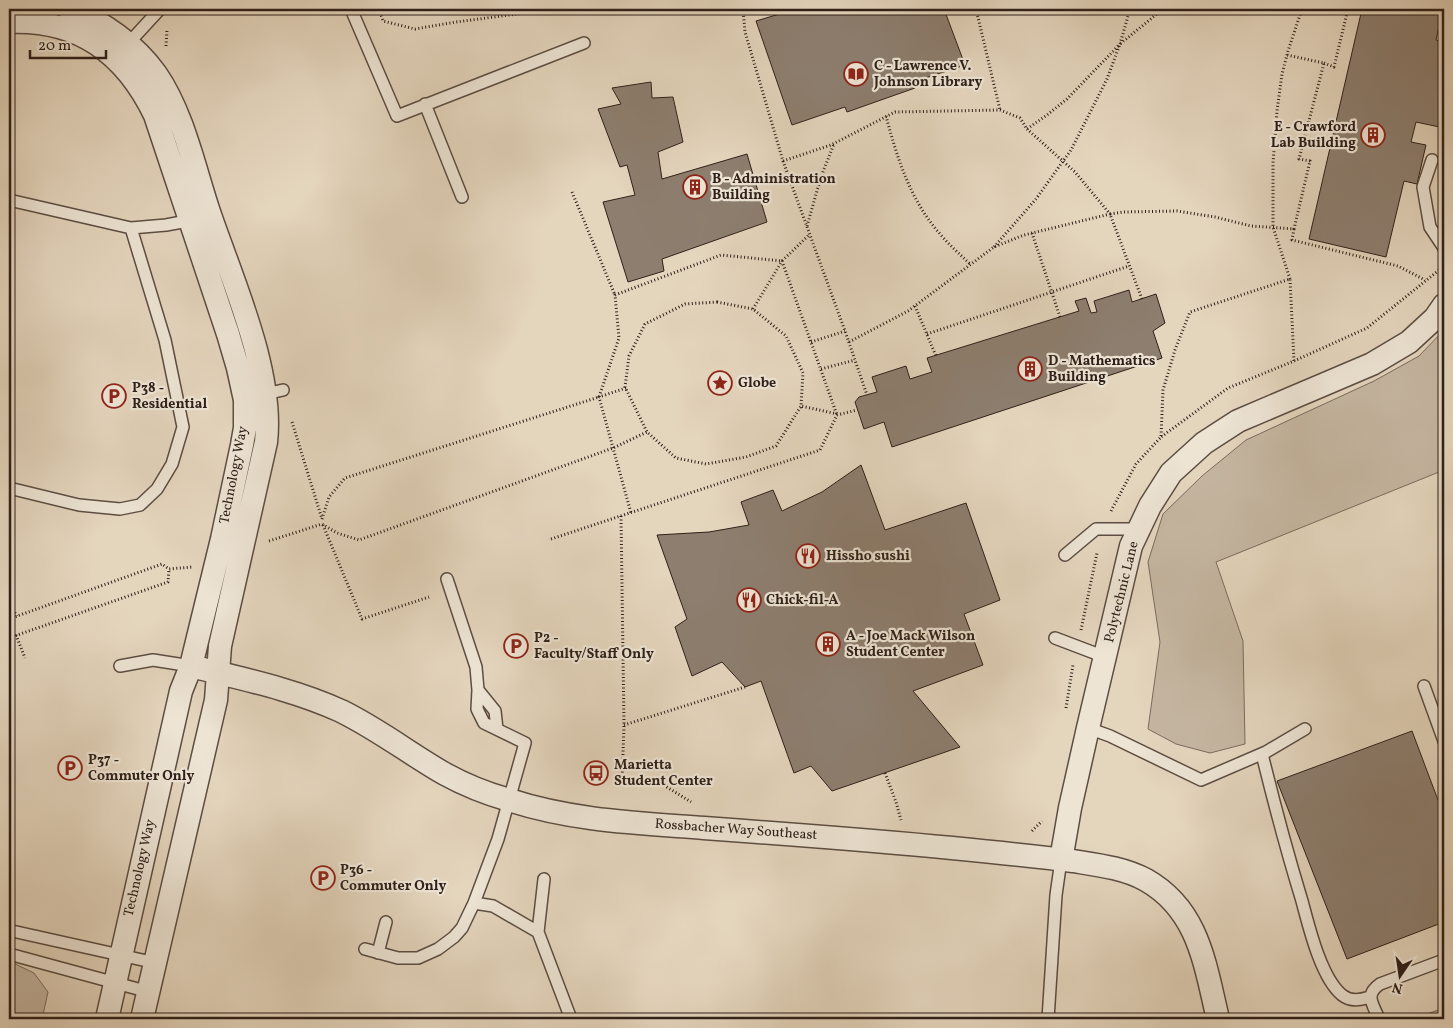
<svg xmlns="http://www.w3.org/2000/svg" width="1453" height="1028" font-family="Vollkorn,serif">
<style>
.green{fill:#c5b6a1;stroke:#7a6b5e}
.building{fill:#8d7e6f;stroke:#2f201a}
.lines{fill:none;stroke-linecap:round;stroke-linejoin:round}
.lane-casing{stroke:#5c4d43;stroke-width:14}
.street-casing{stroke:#5c4d43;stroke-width:25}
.path{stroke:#2f201a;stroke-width:3;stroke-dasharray:1 2.5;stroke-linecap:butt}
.lane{stroke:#ede4d4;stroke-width:11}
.street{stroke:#ede4d4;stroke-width:22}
.labels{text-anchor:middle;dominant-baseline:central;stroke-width:4.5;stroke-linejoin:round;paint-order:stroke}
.poi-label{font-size:14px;font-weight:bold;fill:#2f201a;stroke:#ede4d4;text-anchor:start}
.street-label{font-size:14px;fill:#2f201a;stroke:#ede4d4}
</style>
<rect width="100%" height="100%" fill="#e4d5bd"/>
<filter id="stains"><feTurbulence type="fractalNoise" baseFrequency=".004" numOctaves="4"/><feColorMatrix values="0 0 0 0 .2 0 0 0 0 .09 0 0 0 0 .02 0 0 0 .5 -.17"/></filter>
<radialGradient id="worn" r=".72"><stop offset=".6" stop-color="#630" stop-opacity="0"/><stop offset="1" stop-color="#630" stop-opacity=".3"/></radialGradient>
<path class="green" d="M1444 330V470L1216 562 1243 641 1245 744 1210 753 1176 744 1148 729 1160 642 1148 562 1163 514 1202 476 1246 440 1374 381 1419 356Z
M9 961 34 973 48 992 42 1019H9Z
M1444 1008V1019H1413Z"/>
<path class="building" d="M796 9H944L965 65 913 82 915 88 847 112 845 107 792 125 756 21Z
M1362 9H1429L1442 12 1436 40 1444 43V128L1416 122 1411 142 1426 145 1417 184 1404 181 1386 257 1309 239Z
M651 82 652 98 673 97 683 142 658 152 662 179 747 154 767 222 662 259 664 271 628 282 603 202 635 195 627 165 620 167 598 109 621 104 612 88Z
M1129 290 1132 302 1156 294 1165 323 1153 331 1162 358 892 447 884 422 864 429 855 402 859 397 877 392 872 377 906 366 910 379 932 372 927 358 1079 311 1075 301 1086 298 1091 313 1097 312 1094 301Z
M861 465 885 530 966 503 1000 600 964 614 983 665 913 691 960 747 832 791 811 766 794 773 761 681 745 687 722 662 692 676 675 627 687 619 657 535 709 532 749 525 741 502 773 490 782 511 822 492Z
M1412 731 1444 816V922L1347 959 1277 781Z"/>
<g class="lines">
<g class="lane-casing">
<path id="lane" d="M351 9 397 116 584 43
M126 46 160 9
M425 104 462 197
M1432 160 1423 187 1430 227 1444 248
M9 200 131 228 166 225 193 220
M261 395 283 390
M9 488 79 505 120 509 140 505 157 489 172 464 183 427 165 340 131 228
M1065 555 1096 529H1139
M1055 638 1105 657
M120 666 153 660 191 666
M1424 686 1444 741
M478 690 495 711 497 729
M1088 728 1110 736 1201 780 1266 752 1305 729
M1262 754C1274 803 1287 852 1302 901 1309 927 1321 978 1342 995 1351 1002 1360 1000 1370 997
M474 903 493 906 538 932 571 1019
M9 931H12L156 963
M538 932 544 879
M365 949 398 958H418L438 949 454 937 462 928 474 903 498 839 525 743 484 723 477 709 478 690 476 667 447 579
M378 953 386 922
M9 954 149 992
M1048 1019 1056 895 1061 860
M1379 1019C1373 1004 1364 995 1380 984L1444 960"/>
</g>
<g class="street-casing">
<path id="street" d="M69 9C102 21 135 45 156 74 183 113 194 167 209 212 232 280 274 371 266 442L220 646 216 700 142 1019
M9 22C79 19 125 53 155 115L228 334 238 368 245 400V428L242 445 222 539 191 666 181 691 107 1019
M191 666C242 679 293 689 341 711 378 729 410 754 445 774 465 785 488 794 509 800 573 821 638 823 704 828 787 834 870 840 952 848 993 852 1033 856 1073 861 1098 865 1124 868 1146 880 1199 910 1205 965 1218 1019
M1061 860 1070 808 1088 728 1131 546 1150 506 1171 473 1204 443 1238 421 1372 364 1409 342 1435 318 1444 305"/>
</g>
<path class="path" d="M379 9 383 21 415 29 456 22 555 9
M743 9 745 32 783 161 845 331 867 395
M976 9 1000 110
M166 46 167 30
M1324 63 1334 67 1348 9
M886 116C897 158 911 202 941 235 950 246 961 255 971 265
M783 161 831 145 895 112 1000 110 1020 118 1027 129 1047 115 1067 99 1120 44 1130 9
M572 192 615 295
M807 226 821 177 834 144
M1294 229 1292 240 1398 266 1425 280
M1032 233 1060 317
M994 247 1036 199 1071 150 1107 79 1120 44 1163 9
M1290 279 1273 227V163L1277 111 1282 74 1288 51 1302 9
M1142 299 1110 214 1124 212 1177 211 1215 217 1251 226 1294 229 1310 161 1299 159 1324 63 1287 55
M717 302 753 309 786 336 803 373 801 406 776 446 746 457 706 464 676 458 647 432 625 387 629 356 645 324 685 304Z
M915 306 936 356
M753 309 782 261 837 415
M927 334 1129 266
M811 342 845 331
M849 342 908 311 994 247 1024 235 1110 214 1075 172 1027 129
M1294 361 1367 328 1444 266
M821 369 855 360
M626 388 599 397 631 513
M802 408 801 406 837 414
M292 422 322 519
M1111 511 1136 464 1161 437 1163 390 1175 350 1190 312 1290 279 1294 361 1228 388 1161 437
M621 516 624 725 622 782 662 784 691 802
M322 519 329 497 345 478 599 397 619 338 615 295 721 255 782 261 810 234
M323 525 362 619 429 597
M551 539 820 450 837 415 857 410
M269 541 322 524 337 533 359 540 613 448 647 432
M9 604 17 616
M9 619 162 564 169 569 192 567
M1081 630 1097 553
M16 635 25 658
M9 638 168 582 169 569
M1066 708 1073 665
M624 725 745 687
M885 773 896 802 901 820
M1032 831 1042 821"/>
<use href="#lane" class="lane"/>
<use href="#street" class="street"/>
</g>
<defs>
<g id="library-ring" transform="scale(1.25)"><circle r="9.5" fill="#ede4d4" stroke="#8f2418" stroke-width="1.5"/><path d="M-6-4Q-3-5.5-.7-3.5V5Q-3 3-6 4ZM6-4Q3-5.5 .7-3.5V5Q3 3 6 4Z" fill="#8f2418"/></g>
<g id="building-ring" transform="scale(1.25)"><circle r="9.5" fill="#ede4d4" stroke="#8f2418" stroke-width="1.5"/><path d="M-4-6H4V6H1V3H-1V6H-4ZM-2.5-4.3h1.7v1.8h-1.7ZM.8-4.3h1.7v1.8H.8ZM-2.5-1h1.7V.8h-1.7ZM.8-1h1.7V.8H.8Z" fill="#8f2418"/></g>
<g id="sight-ring" transform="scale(1.25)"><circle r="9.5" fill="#ede4d4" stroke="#8f2418" stroke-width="1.5"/><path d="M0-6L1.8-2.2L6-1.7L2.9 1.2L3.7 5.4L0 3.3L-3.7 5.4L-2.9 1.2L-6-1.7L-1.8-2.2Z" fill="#8f2418"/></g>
<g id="parking-ring" transform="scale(1.25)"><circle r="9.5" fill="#ede4d4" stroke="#8f2418" stroke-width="1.5"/><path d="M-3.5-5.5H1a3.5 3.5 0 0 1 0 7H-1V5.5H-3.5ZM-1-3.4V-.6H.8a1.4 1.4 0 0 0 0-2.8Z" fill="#8f2418"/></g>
<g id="restaurant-ring" transform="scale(1.25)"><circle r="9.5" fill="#ede4d4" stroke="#8f2418" stroke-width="1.5"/><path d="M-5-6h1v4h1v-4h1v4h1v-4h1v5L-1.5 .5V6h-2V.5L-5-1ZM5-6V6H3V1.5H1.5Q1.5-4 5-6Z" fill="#8f2418"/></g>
<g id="bus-ring" transform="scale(1.25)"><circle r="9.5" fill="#ede4d4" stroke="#8f2418" stroke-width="1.5"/><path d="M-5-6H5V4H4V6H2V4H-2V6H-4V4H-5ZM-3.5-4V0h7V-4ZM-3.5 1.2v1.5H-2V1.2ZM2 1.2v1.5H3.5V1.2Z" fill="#8f2418"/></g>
</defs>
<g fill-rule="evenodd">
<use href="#library-ring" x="856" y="74"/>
<use href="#building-ring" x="1373" y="135"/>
<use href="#building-ring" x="695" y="187"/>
<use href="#building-ring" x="1030" y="369"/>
<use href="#sight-ring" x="720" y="383"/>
<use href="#parking-ring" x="114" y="396"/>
<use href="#restaurant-ring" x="808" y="556"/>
<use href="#restaurant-ring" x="749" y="600"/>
<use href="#building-ring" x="828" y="644"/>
<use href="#parking-ring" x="516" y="646"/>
<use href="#parking-ring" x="70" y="768"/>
<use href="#bus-ring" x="596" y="773"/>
<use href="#parking-ring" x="323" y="878"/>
</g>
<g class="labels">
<g class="poi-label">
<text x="874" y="66">C - Lawrence V.<tspan x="874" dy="16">Johnson Library</tspan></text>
<text x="1356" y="127" text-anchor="end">E - Crawford<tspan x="1356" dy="16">Lab Building</tspan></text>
<text x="712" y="179">B - Administration<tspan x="712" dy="16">Building</tspan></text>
<text x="1048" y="361">D - Mathematics<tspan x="1048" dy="16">Building</tspan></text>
<text x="738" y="383">Globe</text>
<text x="132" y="388">P38 -<tspan x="132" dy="16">Residential</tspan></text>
<text x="826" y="556">Hissho sushi</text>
<text x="766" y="600">Chick-fil-A</text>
<text x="846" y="636">A - Joe Mack Wilson<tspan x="846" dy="16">Student Center</tspan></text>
<text x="534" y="638">P2 -<tspan x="534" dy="16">Faculty/Staff Only</tspan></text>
<text x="88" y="760">P37 -<tspan x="88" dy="16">Commuter Only</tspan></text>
<text x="614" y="765">Marietta<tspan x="614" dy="16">Student Center</tspan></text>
<text x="340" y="870">P36 -<tspan x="340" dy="16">Commuter Only</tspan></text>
</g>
<g class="street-label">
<text transform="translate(234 475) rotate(-79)">Technology Way</text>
<text transform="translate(1122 592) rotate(-76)">Polytechnic Lane</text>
<text transform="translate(736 830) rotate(4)">Rossbacher Way Southeast</text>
<text transform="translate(140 868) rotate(-77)">Technology Way</text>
</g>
</g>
<rect width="1453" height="1028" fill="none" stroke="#e4d5bd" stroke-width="30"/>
<rect x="10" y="10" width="1433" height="1008" fill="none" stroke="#2f201a" stroke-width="2.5"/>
<rect x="15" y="15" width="1423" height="998" fill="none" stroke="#2f201a"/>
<g transform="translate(1400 976) rotate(193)" stroke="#ede4d4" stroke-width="4" paint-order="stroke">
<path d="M0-4L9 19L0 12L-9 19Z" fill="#2f201a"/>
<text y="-8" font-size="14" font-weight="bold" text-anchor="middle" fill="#2f201a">N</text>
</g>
<path d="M30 50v8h76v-8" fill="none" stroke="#2f201a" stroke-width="2.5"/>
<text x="38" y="50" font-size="15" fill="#2f201a" stroke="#ede4d4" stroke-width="4" paint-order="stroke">20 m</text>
<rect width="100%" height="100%" filter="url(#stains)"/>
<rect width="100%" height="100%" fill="url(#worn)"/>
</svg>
